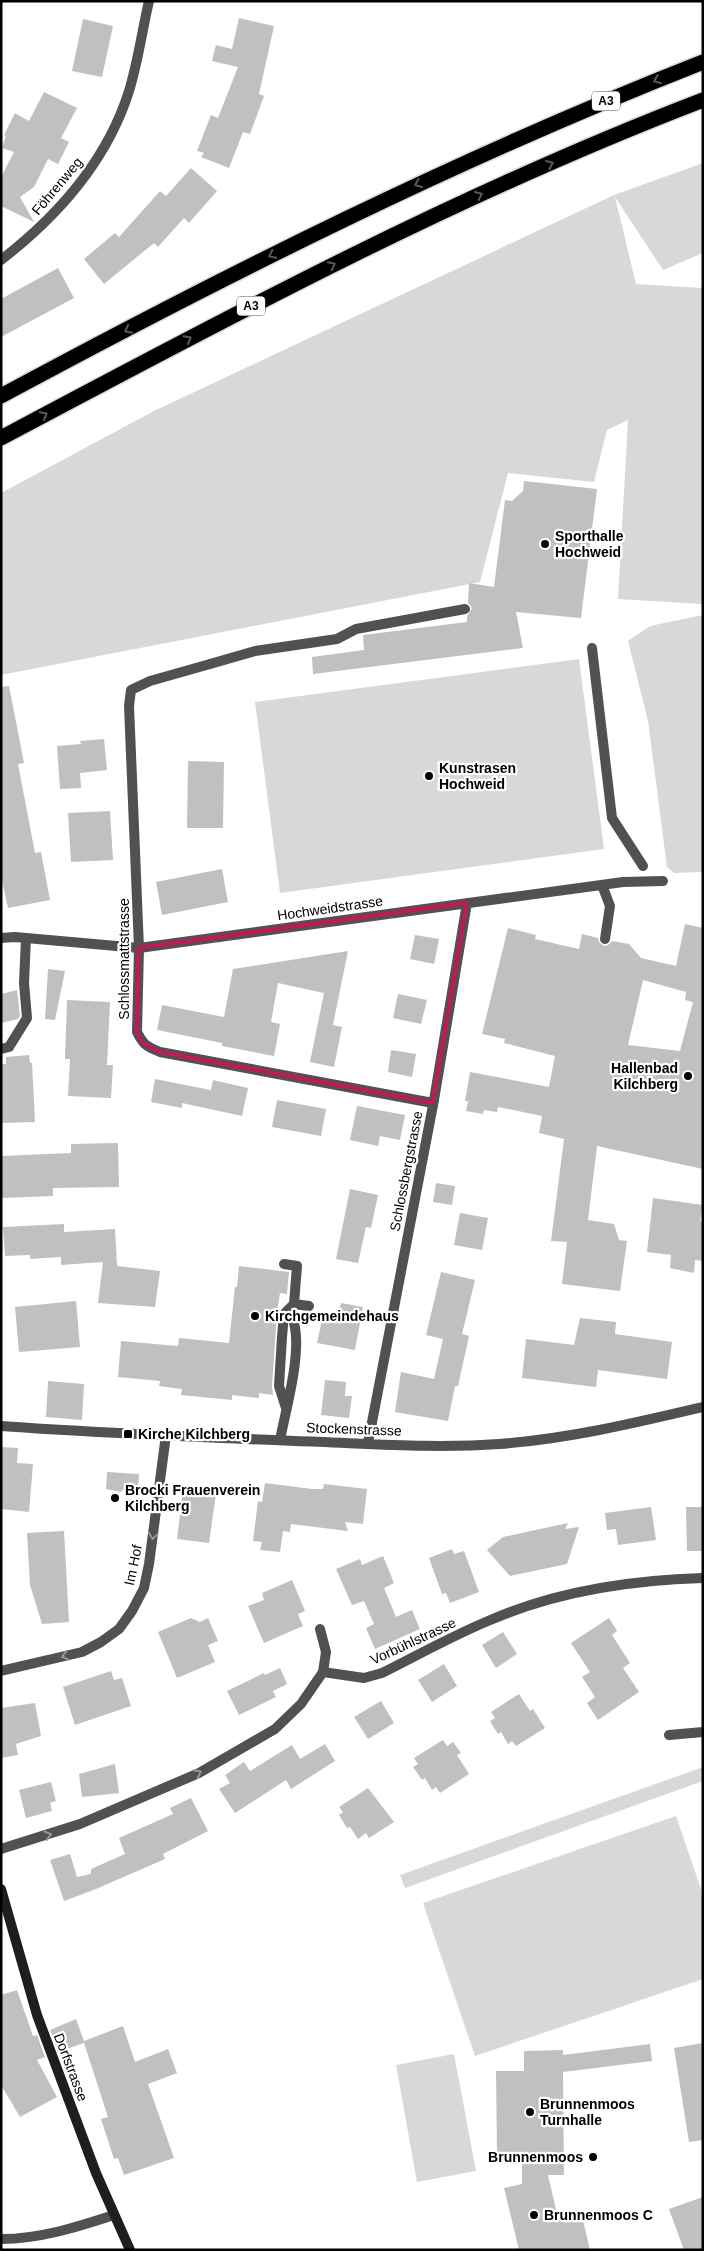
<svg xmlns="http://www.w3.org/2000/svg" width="704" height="2251" font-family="Arial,sans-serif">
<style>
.green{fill:#d8d8d8}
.building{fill:#c0c0c0;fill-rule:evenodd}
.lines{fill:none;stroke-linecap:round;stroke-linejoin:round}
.highway-casing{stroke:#dbdbdb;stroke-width:18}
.lane{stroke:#515151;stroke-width:10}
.street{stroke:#515151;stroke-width:10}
.secondary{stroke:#1e1e1e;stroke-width:10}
.highway{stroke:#000;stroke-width:15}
.oneway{stroke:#595959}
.oneway2{stroke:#979797}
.marked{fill:none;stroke:#c2185b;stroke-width:4;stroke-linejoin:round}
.poi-dot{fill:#000;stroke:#fff;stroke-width:2}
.labels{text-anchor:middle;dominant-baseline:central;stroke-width:4.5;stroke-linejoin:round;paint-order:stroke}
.shield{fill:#fff;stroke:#4c4c4c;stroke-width:1}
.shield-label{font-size:12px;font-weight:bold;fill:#000}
.street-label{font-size:14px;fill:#000;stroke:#fff}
.poi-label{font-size:14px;font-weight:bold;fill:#000;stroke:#fff;text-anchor:start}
</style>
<rect width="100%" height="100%" fill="#fff"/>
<path class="green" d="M703 163V253L663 270 615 197 636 284 703 288V604L618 599 628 420 607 430 594 482 508 473 480 582 1 675V493L154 411 614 195Z
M703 615V872L674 873 667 867 648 721 628 641 650 626Z
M579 659 604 849 280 893 255 702Z
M703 1767V1781L405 1888 400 1875Z
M676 1816 703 1895V1979L475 2056 423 1903Z
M454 2054 476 2171 417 2182 396 2065Z"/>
<path class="building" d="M239 18 274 26 259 94 264 96 250 134 243 132 229 168 201 157 204 153 197 151 211 115 218 118 238 67 212 61 216 45 232 49Z
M83 19 113 26 102 77 72 71Z
M44 92 77 108 61 138 69 142 58 164 48 159 34 187 20 197 34 222 1 206V177L14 152 2 148 6 136 4 135 15 113 29 121Z
M191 168 217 191 189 223 184 218 158 247 154 243 104 284 84 259 115 233 119 237 160 191 166 196Z
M58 268 74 298 1 337V299Z
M524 481 597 489 581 618 516 612 523 648 313 674 312 657 364 650 363 635 467 622V616L472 608 468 603 469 583 494 587 505 500 512 501 523 491Z
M9 686 24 763 18 764 35 853 41 852 50 900 8 908 1 876V687Z
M104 739 107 770 80 773 81 788 60 789 57 746 81 744 80 741Z
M188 761 224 762 223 828H187Z
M110 811 113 860 71 862 68 813Z
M222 869 228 902 162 915 156 882Z
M685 924 703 928V1169L597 1146 588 1220 614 1224 619 1240 627 1241 620 1291 562 1284 567 1242 551 1241 564 1139 539 1133 542 1116 498 1107 497 1112 484 1110 483 1114 466 1111 468 1101H465L470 1072 549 1087 555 1056 504 1043 505 1039 482 1034 508 928 536 935 535 939 579 949 582 934 598 938 599 942 604 946 608 945 612 941 629 944 641 958 676 966ZM643 980 686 992 685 1000 693 1002 680 1051 628 1045Z
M415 935 439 939 434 964 410 959Z
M348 951 333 1025 342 1027 334 1067 310 1062 324 993 278 983 271 1022 280 1024 274 1056 222 1046V1043L157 1030 162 1005 224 1017 233 969Z
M48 969 65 971 55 1020 45 1019Z
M17 990 20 1016 18 1019 1 1023V994Z
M398 994 427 1000 421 1024 393 1018Z
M67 1000 110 1002 107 1065H113L111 1098 68 1096 70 1059H65Z
M391 1050 416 1054 412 1077 388 1072Z
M29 1055 30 1063H32L35 1122 1 1123V1064H6V1057Z
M155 1079 211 1090 213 1080 248 1088 242 1116 182 1103V1108L151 1102Z
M277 1100 326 1109 321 1136 272 1127Z
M357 1106 405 1115 400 1140 380 1136 378 1146 350 1140Z
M118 1143 119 1187 53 1188V1196L1 1198V1156L71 1153V1144Z
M436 1183 455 1186 452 1205 433 1202Z
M350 1189 378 1195 371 1228 366 1227 358 1263 336 1259Z
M653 1198 703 1205 700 1221 703 1222V1261L695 1260 694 1273 670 1268 671 1255 647 1252Z
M460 1213 488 1218 482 1250 454 1245Z
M64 1224V1232L115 1229 117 1266 160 1271 155 1307 98 1303 103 1262 61 1265V1257L30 1259V1255L5 1256 3 1227Z
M239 1266 289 1272 287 1294 280 1293 277 1313 272 1386 273 1395 259 1393V1398L232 1395V1400L181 1395 182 1389 159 1386 160 1381 118 1377 121 1341 178 1346 179 1338 229 1343 235 1287H237Z
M441 1272 475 1280 462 1334 469 1336 458 1386H455L448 1421 395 1412 401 1372 434 1379 443 1339 426 1335Z
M76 1301 80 1347 19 1352 15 1307Z
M341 1303 363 1307 355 1350 317 1343 322 1319 337 1321Z
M580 1318 616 1322 615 1334 672 1342 667 1379 598 1370 596 1387 522 1378 526 1339 574 1345Z
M325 1380 346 1382 345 1396H352L349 1418 321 1415Z
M48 1381 84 1384 82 1420 46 1417Z
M1 1447 18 1448 17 1463 33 1464 29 1512 1 1509Z
M107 1472 139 1474 138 1491 122 1490 121 1492 106 1489Z
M265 1483 312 1489H323L324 1484 367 1489 363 1524 345 1522 348 1531 291 1524 290 1532 283 1531 280 1552 260 1550 262 1542 253 1541 258 1501 262 1502Z
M183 1490 216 1494 209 1543 177 1539Z
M651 1507 656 1540 618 1545 616 1529 607 1530 605 1513Z
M686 1507H703V1551H687Z
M568 1523 565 1529 579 1527 567 1564 510 1576 487 1550 503 1537Z
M64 1531 69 1622 42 1624 30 1585 27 1533Z
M452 1549 454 1554 464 1551 479 1592 450 1603 446 1593 442 1594 429 1558Z
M383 1556 394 1583 384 1588 396 1617 412 1610 420 1629 375 1649 366 1628 374 1624 364 1601 352 1605 336 1569 360 1559 362 1565Z
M292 1580 305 1611 298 1614 303 1626 264 1643 248 1606 264 1600 262 1593Z
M191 1618 200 1622 208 1618 218 1641 208 1645 215 1662 177 1678 158 1632Z
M609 1618 617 1631 612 1635 630 1663 623 1668 639 1692 598 1720 587 1703 595 1697 582 1677 590 1672 571 1643Z
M503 1632 517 1654 496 1668 482 1645Z
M444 1664 457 1686 432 1702 418 1680Z
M280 1668 287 1684 273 1691 276 1697 239 1715 227 1691 264 1673 265 1675Z
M111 1671 114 1680 122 1678 131 1706 75 1725 63 1687Z
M519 1694 530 1711 533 1709 545 1728 516 1746 512 1741 508 1744 501 1732 498 1734 490 1721 495 1718 491 1712Z
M381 1701 394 1723 368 1739 354 1717Z
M35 1703 41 1736 16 1744 18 1755 1 1758V1708Z
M443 1740 447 1746 453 1742 461 1753 457 1755 469 1774 440 1793 436 1787 432 1790 425 1778 422 1780 413 1767 418 1764 414 1758Z
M325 1744 335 1761 291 1789 286 1780 235 1813 219 1789 230 1783 225 1775 244 1762 250 1771 292 1745 300 1759Z
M115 1764 119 1793 82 1797 79 1774Z
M51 1782 56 1801 50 1803 52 1811 26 1818 19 1790Z
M368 1788 394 1822 369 1838 366 1833 358 1839 350 1827 347 1828 339 1815 343 1812 339 1807Z
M191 1798 208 1831 163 1854 165 1859 96 1889 64 1901 50 1860 70 1854 77 1877 91 1874V1869L125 1854 119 1838 173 1814 170 1808Z
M17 1990 33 2036 37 2035 45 2057 37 2060 57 2097 20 2117 1 2085V1995Z
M76 2019 84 2041 123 2026 135 2062 168 2049 177 2073 148 2084 174 2158 124 2175 118 2158 114 2159 101 2119 108 2117 84 2043 58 2052 50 2030Z
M703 2043V2140L689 2142 674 2048Z
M650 2044 652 2061 563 2072 564 2175H548L558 2218 581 2212 590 2250H519L504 2188 522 2184V2152L497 2153 496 2071H524V2051L563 2050V2055Z
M703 2197V2250H684L669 2209Z"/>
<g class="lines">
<g class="highway-casing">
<path id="highway" d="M1 396C229 273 461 157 703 62
M1 438C230 316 460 193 703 100"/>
</g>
<path class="lane" d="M592 648 612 818 643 866
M210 664 255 651 337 639 356 629 465 609
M602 885 610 906 605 939
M1 1049 9 1047 27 1018 24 983 26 938
M284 1264 297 1266 294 1304 284 1314 282 1337 279 1386 286 1408
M294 1304 309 1306
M280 1440C286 1408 302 1354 294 1323
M320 1629 326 1652 323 1672
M1 2239C40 2239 77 2227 114 2215"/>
<path class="street" d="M1 260C58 216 107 161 129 91 138 62 142 31 149 1
M210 664 150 681 131 690 129 706 139 948 137 1032C144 1046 147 1046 160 1052L433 1103
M1 938 15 937 139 948 623 882 663 881
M1 1426C99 1433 197 1437 295 1441 363 1443 431 1449 499 1444 568 1439 635 1423 703 1407
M368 1443 434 1100 467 903
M1 1671 82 1652 101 1642 119 1629 132 1611 144 1588 149 1564 166 1435
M669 1735 703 1732
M1 1849 80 1824 199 1773 275 1729 301 1704 323 1672 364 1678 382 1673C418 1655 452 1636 488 1621 554 1592 631 1580 703 1578"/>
<path class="secondary" d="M1 1889 37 2015 96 2173 130 2250"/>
<use href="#highway" class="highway"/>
</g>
<defs><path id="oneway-chevron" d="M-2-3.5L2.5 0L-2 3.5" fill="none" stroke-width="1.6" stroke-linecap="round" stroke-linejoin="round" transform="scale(1.25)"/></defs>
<g class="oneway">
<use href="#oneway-chevron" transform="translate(657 80) rotate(158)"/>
<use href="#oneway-chevron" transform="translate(550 164) rotate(-24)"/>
<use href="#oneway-chevron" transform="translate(418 184) rotate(155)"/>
<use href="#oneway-chevron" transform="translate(479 195) rotate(-25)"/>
<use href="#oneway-chevron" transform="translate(272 255) rotate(154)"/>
<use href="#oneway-chevron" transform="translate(332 265) rotate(-26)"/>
<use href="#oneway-chevron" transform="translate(128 330) rotate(152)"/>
<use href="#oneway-chevron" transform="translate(188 339) rotate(-28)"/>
<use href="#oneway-chevron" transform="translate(44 415) rotate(-28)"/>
</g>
<g class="oneway2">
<use href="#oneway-chevron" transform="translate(153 1536) rotate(98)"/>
<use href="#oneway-chevron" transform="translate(65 1656) rotate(166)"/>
<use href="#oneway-chevron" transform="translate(198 1773) rotate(-27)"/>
<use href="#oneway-chevron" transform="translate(48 1835) rotate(-17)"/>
</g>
<path class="marked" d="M467 903 433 1103 160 1052 144 1044 137 1032 139 948Z"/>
<g class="poi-dot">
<circle cx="545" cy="544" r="5"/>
<circle cx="429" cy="776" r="5"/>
<circle cx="688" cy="1076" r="5"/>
<circle cx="255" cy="1316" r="5"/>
<rect x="123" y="1429" width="10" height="10" rx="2.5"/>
<circle cx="115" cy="1498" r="5"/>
<circle cx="530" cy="2112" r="5"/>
<circle cx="593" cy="2157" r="5"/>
<circle cx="534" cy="2215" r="5"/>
</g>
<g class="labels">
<g class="shield">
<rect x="592" y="91.5" width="28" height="19" rx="4"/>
<rect x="237" y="296.5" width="28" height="19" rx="4"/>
</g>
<g class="shield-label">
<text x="606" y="101">A3</text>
<text x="251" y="306">A3</text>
</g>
<g class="street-label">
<text transform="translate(57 186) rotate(-50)">Föhrenweg</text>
<text transform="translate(330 908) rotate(-8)">Hochweidstrasse</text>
<text transform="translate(124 959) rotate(-90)">Schlossmattstrasse</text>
<text transform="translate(406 1171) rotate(-79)">Schlossbergstrasse</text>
<text transform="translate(354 1429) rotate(2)">Stockenstrasse</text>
<text transform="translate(133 1565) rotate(-78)">Im Hof</text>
<text transform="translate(413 1641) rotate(-25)">Vorbühlstrasse</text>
<text transform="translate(71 2067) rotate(69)">Dorfstrasse</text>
</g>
<g class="poi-label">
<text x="555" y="536">Sporthalle<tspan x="555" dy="16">Hochweid</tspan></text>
<text x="439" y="768">Kunstrasen<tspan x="439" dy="16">Hochweid</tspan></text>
<text x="678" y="1068" text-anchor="end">Hallenbad<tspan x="678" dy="16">Kilchberg</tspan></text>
<text x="265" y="1316">Kirchgemeindehaus</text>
<text x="138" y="1434">Kirche Kilchberg</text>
<text x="125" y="1490">Brocki Frauenverein<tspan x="125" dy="16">Kilchberg</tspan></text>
<text x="540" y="2104">Brunnenmoos<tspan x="540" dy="16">Turnhalle</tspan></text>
<text x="583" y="2157" text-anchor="end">Brunnenmoos</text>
<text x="544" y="2215">Brunnenmoos C</text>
</g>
</g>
<rect width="704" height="2251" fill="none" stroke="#000000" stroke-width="5"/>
</svg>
